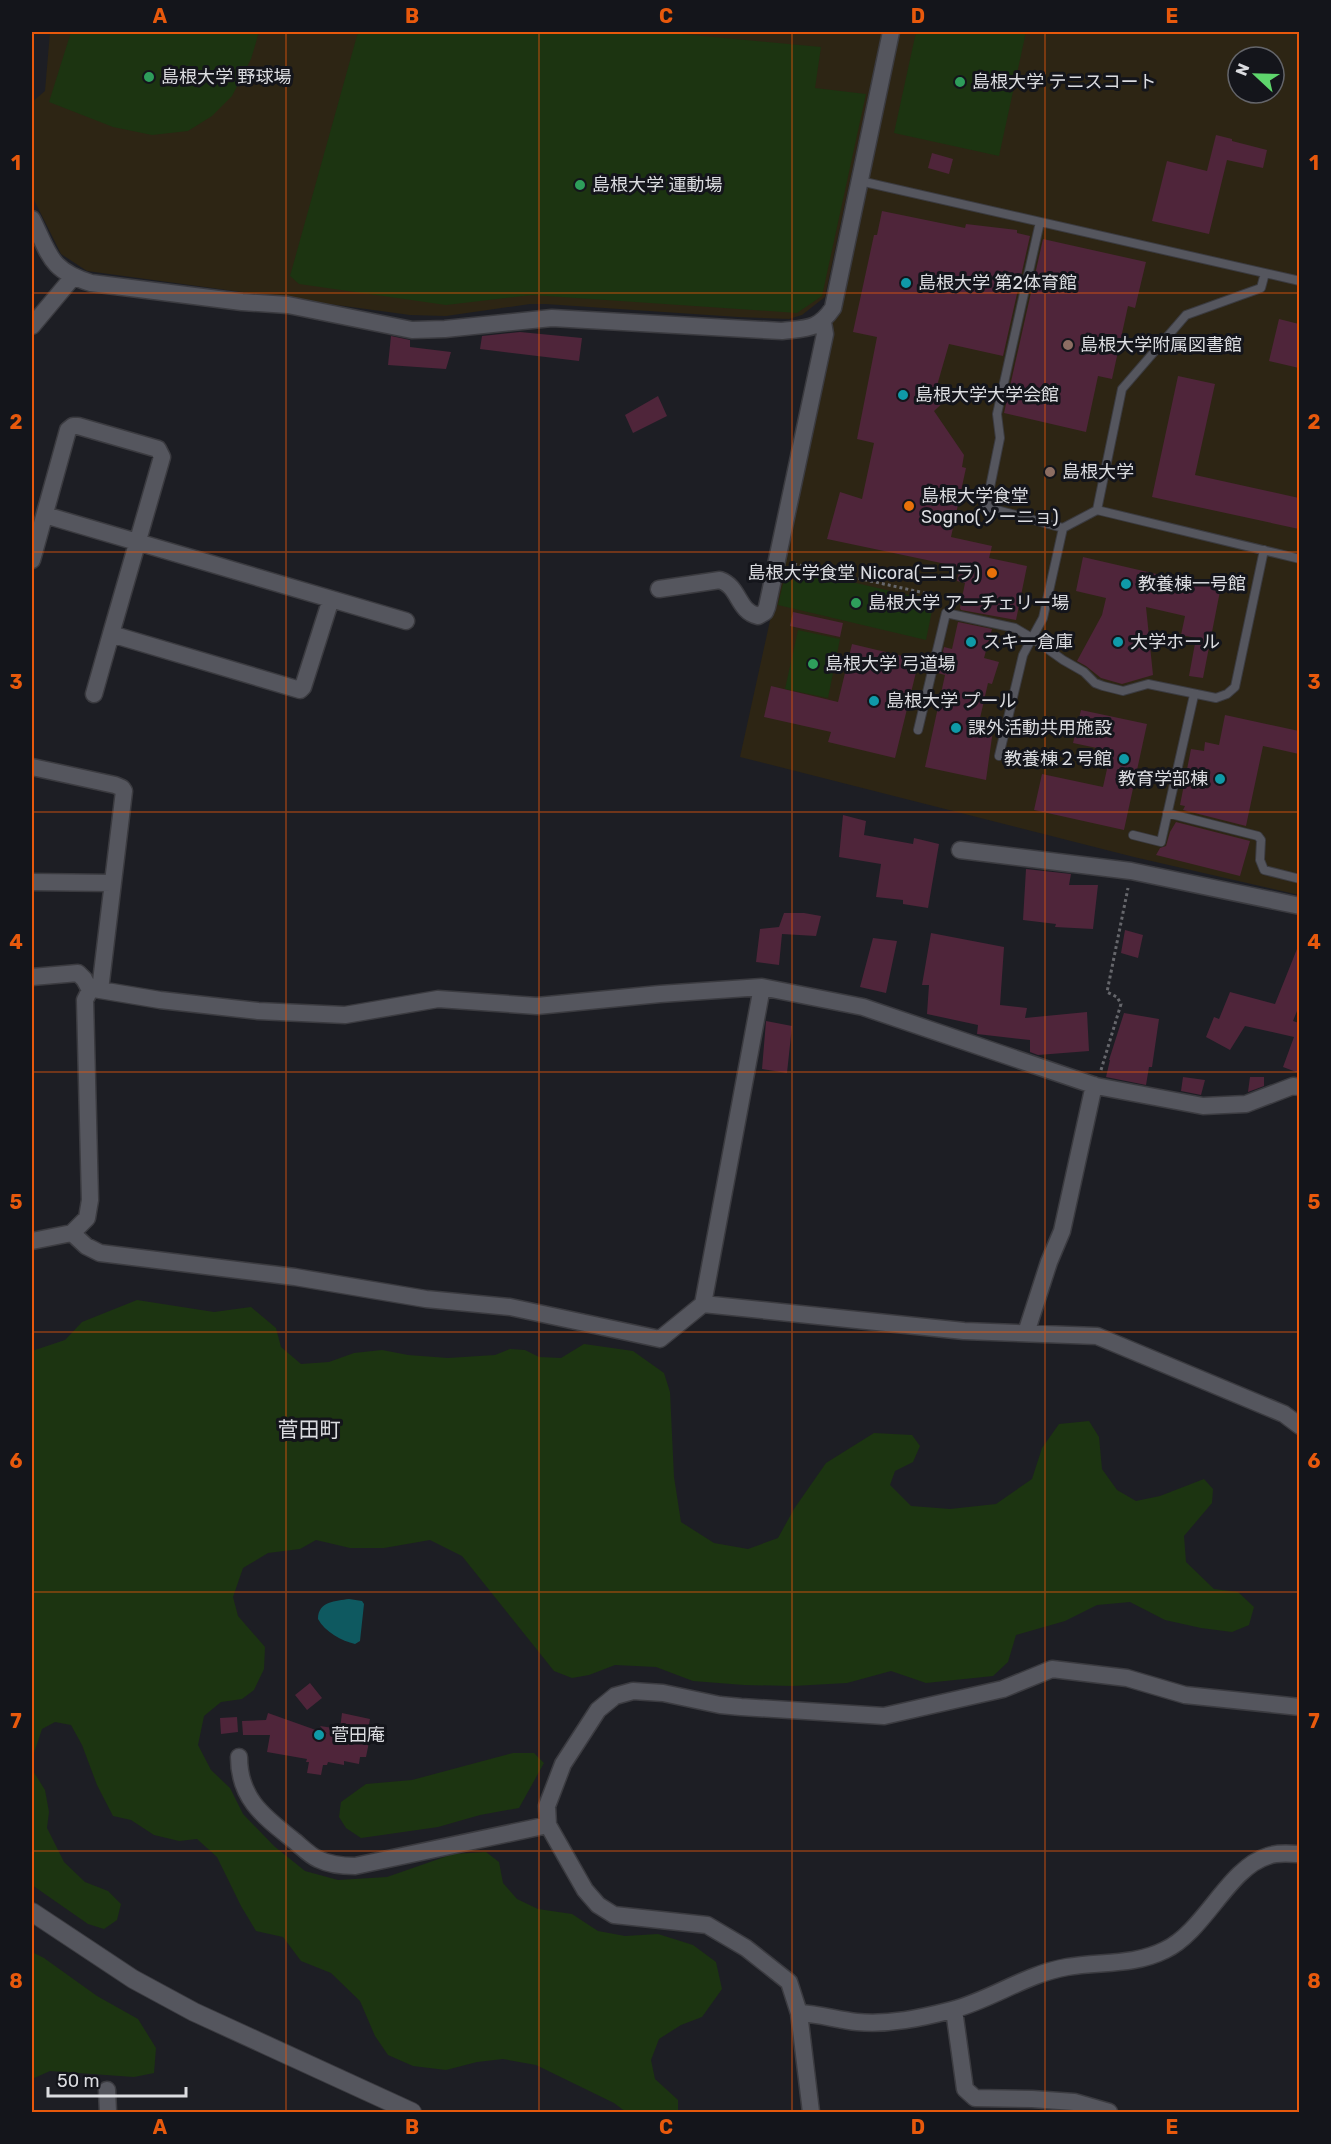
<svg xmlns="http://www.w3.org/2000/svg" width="1331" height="2144" font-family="Rubik,'Noto Sans JP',sans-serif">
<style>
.education{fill:#2d2514;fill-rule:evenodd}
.green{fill:#1c3411}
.water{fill:#0e5960}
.building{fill:#4f253a}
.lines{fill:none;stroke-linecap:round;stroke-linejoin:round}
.lane-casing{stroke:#3b3b40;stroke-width:10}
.street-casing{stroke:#3b3b40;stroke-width:19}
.secondary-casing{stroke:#3b3b40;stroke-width:20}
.path{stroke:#66676c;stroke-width:3;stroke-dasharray:3 3;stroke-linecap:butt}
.lane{stroke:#55565e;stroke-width:8}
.street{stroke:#55565e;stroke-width:16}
.secondary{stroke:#55565e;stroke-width:18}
.grid{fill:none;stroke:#e8590c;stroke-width:1.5;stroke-opacity:0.55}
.leisure-dot{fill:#2e9e5b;stroke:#14151b;stroke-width:2}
.culture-dot{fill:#0f9aa8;stroke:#14151b;stroke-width:2}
.education-dot{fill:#8d6e63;stroke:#14151b;stroke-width:2}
.food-dot{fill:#e8710a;stroke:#14151b;stroke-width:2}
.labels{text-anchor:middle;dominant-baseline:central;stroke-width:6;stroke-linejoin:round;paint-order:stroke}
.poi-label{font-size:18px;fill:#dbdce0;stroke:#14151b;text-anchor:start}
.quarter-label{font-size:21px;fill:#dbdce0;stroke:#14151b}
.neatline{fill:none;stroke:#e8590c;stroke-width:2}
.grid-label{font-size:20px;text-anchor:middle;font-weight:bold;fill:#e8590c}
</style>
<rect width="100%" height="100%" fill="#1d1e24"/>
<path class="education" d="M50 32H882L825 297 802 315 789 319 738 317 545 304H530L446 316 410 315 87 271 61 254 32 196V102L45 91Z
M898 32H1299V895L1134 857 740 757 773 607 828 338ZM1238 57H1274V93H1238Z"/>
<path class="green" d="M71 32H259L251 59 232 96 212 116 188 131 152 135 113 127 49 102Z
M358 32H661L821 47 815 88 866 94 822 296 797 313 532 295 446 305 299 284 290 276Z
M916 32H1026L999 156 894 133Z
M787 567 934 601 926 640 778 605Z
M798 630 840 639 828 698 785 689Z
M137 1300 214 1312 251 1307 276 1328 281 1347 301 1364 329 1362 354 1353 382 1350 408 1355 448 1358 495 1355 510 1349 525 1350 539 1357 561 1358 584 1344 633 1351 664 1373 670 1392 674 1477 681 1522 714 1543 748 1549 778 1538 794 1509 826 1463 874 1433 912 1435 920 1446 913 1462 895 1471 890 1485 911 1506 950 1509 996 1504 1032 1479 1042 1448 1059 1424 1089 1421 1099 1437 1102 1469 1117 1490 1136 1501 1160 1496 1204 1479 1213 1489 1212 1503 1184 1536 1186 1562 1214 1589 1238 1592 1254 1607 1249 1625 1232 1632 1201 1628 1165 1620 1130 1602 1097 1605 1065 1621 1016 1635 1008 1662 993 1676 926 1683 891 1671 847 1683 793 1686 744 1685 693 1681 656 1667 615 1665 589 1675 572 1678 554 1671 462 1556 430 1540 384 1548H350L316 1540 300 1549 268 1553 243 1568 233 1597 238 1616 265 1647 264 1669 254 1690 242 1699 221 1702 204 1716 198 1745 211 1770 230 1788 243 1814 274 1846 305 1871 338 1880 387 1877 453 1854 486 1852 499 1862 503 1883 517 1899 538 1909 572 1914 598 1931 625 1936 658 1934 693 1945 716 1962 722 1989 702 2017 681 2025 659 2039 651 2060 655 2079 678 2100V2112H626L614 2103 536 2065 503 2059 477 2062 446 2070 413 2066 388 2055 375 2036 360 2001 331 1973 301 1961 283 1937 256 1931 241 1906 217 1857 197 1839 179 1841 154 1835 131 1820 113 1816 97 1785 82 1745 71 1725 55 1722 42 1729 34 1753 33 1771 45 1790 49 1812 47 1828 64 1862 85 1882 108 1891 121 1904 117 1920 104 1929 88 1924 32 1885V1351L65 1340 82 1322Z
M513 1753H534L544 1763 519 1808 480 1815 438 1827 361 1838 346 1828 339 1817 341 1802 366 1784 412 1780Z
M32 1952 44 1958 97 1996 138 2019 156 2048 154 2073 134 2077 50 2071 32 2079Z"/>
<path class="water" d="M349 1599 362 1601 364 1604 360 1641 355 1644C342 1641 325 1632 318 1619 318 1601 336 1601 349 1599Z"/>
<path class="building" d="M1216 135 1232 139V141L1267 150 1263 168 1227 160 1209 234 1152 221 1167 161 1207 171Z
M932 153 953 159 949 174 928 168Z
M882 211 965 228 966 224 1017 230V233L1030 236 1003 356 949 344 936 389 946 400 934 411 964 455 962 467 966 468 951 537 992 546 989 558 1027 566 1016 620 961 610 960 608 965 583 957 581 960 567 827 539 840 492 862 499 874 443 857 439 877 337 853 332 874 235H877Z
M1043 239 1146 262 1135 308 1128 306 1112 379 1098 376 1086 432 1004 413Z
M1279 319 1299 324V368L1269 361Z
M520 332 582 338 579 361 480 349 482 336Z
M391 336 410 340V347L451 352 446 369 388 365Z
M1178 376 1215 384 1195 475 1299 498V529L1152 497Z
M658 396 667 416 633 433 625 415Z
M1083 557 1191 582 1192 580 1221 586 1203 678 1189 676 1196 638 1181 635 1185 616 1146 607 1153 675 1122 684 1101 678 1086 666 1077 661 1102 615 1106 598 1076 591Z
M793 612 843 623 840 637 790 626Z
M958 622 992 629 984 658 999 662 992 684 988 683 978 727 993 730 986 780 925 767 945 675 938 673 944 647 952 649Z
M852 644 919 660 895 758 828 742 831 732 764 717 771 686 838 702Z
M1081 710 1147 724 1124 830 1034 810 1042 774 1103 787 1111 751 1073 743Z
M1225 715 1299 731V754L1263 746 1246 826 1183 810 1185 806 1180 805 1191 749 1204 751 1205 742 1219 745Z
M843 815 866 821 864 835 913 844 914 838 939 844 928 908 903 904V900L876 897 881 864 839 857Z
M1176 822 1250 841 1240 876 1156 855 1160 848 1166 846 1170 832Z
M1026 869 1071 874 1069 885H1098L1093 929 1055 927 1056 924 1023 920Z
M784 913H804L821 916 816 936 782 934 779 965 756 962 760 929 779 927Z
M1125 930 1143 935 1138 958 1121 953Z
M931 933 1004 947 1000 1005 1027 1008 1025 1018 1087 1012 1089 1051 1038 1055 1030 1052V1040L977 1034 978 1025 927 1014 929 985H922Z
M873 938 897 941 886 993 860 987Z
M1299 944V1006L1293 1021 1299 1023V1073L1283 1067 1294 1037 1245 1026 1230 1050 1206 1037 1214 1017 1219 1019 1230 992 1275 1004Z
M1124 1013 1159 1019 1152 1067H1149L1146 1085 1106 1077 1110 1060H1109Z
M766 1021 792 1026 787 1073 762 1069Z
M1183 1077 1205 1080 1201 1095 1181 1091Z
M1250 1077H1264V1086L1248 1092Z
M310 1683 322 1698 307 1710 295 1695Z
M268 1713 327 1734 320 1726 340 1729 342 1713 370 1719 366 1742H369L366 1757H360L359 1764 344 1761V1765L328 1762 327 1765H323L321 1775 307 1773 309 1762H306L307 1759 267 1752 270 1735H243L242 1721 266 1720Z
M237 1717 238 1732 221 1734 220 1718Z"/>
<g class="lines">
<g class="lane-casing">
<path id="lane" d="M860 181 1300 281
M1040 222 997 414 1000 438 986 507 1063 528 1097 510 1300 559
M1097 510 1122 389 1186 315 1261 288 1265 273
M1063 528 1043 618 1032 638 1063 660 1084 672 1095 683 1103 686 1123 691 1148 684 1216 698 1227 694 1235 687 1264 550
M918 730 946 613 1015 628 1032 638 1023 655 999 756
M1167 813 1258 836 1261 840 1260 860 1264 870 1300 879
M1133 835 1161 842 1194 695"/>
</g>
<g class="street-casing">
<path id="street" d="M32 219C50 255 49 270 91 283L242 302 288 305 412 330 445 329 552 318 782 331C807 328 818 330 833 308L891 32
M32 326 73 277
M45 515 406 621
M32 560 68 430 73 426H78L158 449 162 457 111 634
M659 589 720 580C740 587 737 611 758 616L765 612 767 607 825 334 823 322
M94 694 111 634 300 690 303 687 331 599
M32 767 115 785 122 788 124 791 100 990
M960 850 1131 871 1300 906
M32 882 112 883
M32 977 78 973 84 979 90 990
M72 1233 86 1246 100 1253 295 1277 426 1299 510 1307 660 1339 703 1304 762 987
M32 1241 72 1233 87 1218 90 1200 85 1000 90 990 94 989 160 1000 258 1011 345 1015 438 999 537 1006 660 994 762 987 863 1007 1096 1086 1203 1106 1246 1104 1293 1086 1300 1087
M703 1304 964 1331 1097 1336 1284 1414 1300 1426
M1026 1333 1049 1262 1062 1231 1094 1085
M239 1757C239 1798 263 1816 292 1839 301 1846 309 1855 318 1859 330 1865 342 1866 355 1866L548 1825
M954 2010 965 2089 975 2098 1032 2099 1074 2102 1109 2112
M799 2013C819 2014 838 2020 857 2022 889 2025 921 2018 952 2010 991 2000 1026 1974 1067 1967 1100 1961 1133 1966 1165 1950 1205 1931 1228 1868 1268 1856 1278 1852 1289 1854 1300 1854
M107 2090 108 2112
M811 2112 799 2013 789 1982 746 1948 707 1925 614 1915 598 1905 585 1890 548 1825 547 1806 563 1764 598 1710 615 1696 633 1691 663 1693 720 1705 741 1707 884 1716 1003 1689 1052 1669 1127 1678 1185 1695 1300 1707"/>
</g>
<g class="secondary-casing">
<path id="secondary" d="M32 1912 133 1979 194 2012 412 2112"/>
</g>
<path class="path" d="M794 564 938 596 941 603
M1101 1070 1121 1004 1117 997 1107 992 1128 888"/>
<use href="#lane" class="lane"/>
<use href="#street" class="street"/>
<use href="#secondary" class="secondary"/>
</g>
<path class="grid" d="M286 32V2112M539 32V2112M792 32V2112M1045 32V2112M32 293H1300M32 552H1300M32 812H1300M32 1072H1300M32 1332H1300M32 1592H1300M32 1851H1300"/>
<g class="leisure-dot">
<circle cx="149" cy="77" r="6"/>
<circle cx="960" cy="82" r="6"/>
<circle cx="580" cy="185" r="6"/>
<circle cx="856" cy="603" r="6"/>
<circle cx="813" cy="664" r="6"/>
</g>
<g class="culture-dot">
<circle cx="906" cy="283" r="6"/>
<circle cx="903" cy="395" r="6"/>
<circle cx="1126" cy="584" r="6"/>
<circle cx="971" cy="642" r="6"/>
<circle cx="1118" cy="642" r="6"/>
<circle cx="874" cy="701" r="6"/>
<circle cx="956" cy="728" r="6"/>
<circle cx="1124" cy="759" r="6"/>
<circle cx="1220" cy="779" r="6"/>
<circle cx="319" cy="1735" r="6"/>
</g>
<g class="education-dot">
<circle cx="1068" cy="345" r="6"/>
<circle cx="1050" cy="472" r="6"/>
</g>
<g class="food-dot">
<circle cx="909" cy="506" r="6"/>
<circle cx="992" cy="573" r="6"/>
</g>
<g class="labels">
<g class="poi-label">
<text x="161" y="77">島根大学 野球場</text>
<text x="972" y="82">島根大学 テニスコート</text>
<text x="592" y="185">島根大学 運動場</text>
<text x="918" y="283">島根大学 第2体育館</text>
<text x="1080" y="345">島根大学附属図書館</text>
<text x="915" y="395">島根大学大学会館</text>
<text x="1062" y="472">島根大学</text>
<text x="921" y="496">島根大学食堂<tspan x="921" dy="21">Sogno(ソーニョ)</tspan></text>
<text x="980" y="573" text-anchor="end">島根大学食堂 Nicora(ニコラ)</text>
<text x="1138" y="584">教養棟一号館</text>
<text x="868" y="603">島根大学 アーチェリー場</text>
<text x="983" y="642">スキー倉庫</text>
<text x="1130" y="642">大学ホール</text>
<text x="825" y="664">島根大学 弓道場</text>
<text x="886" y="701">島根大学 プール</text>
<text x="968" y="728">課外活動共用施設</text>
<text x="1112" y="759" text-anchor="end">教養棟２号館</text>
<text x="1208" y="779" text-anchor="end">教育学部棟</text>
<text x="331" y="1735">菅田庵</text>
</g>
<g class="quarter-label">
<text x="309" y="1429">菅田町</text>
</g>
</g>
<rect width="1331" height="2144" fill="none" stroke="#14151b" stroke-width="66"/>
<g transform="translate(1256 75) rotate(292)"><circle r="28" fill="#14151b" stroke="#64656a" stroke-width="1.5"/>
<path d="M0-4.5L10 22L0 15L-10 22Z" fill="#5ed56c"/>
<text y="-9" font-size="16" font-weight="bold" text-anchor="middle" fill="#dbdce0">N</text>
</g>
<path d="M48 2087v9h138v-9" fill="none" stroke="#dbdce0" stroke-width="3"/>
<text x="57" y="2087" font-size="18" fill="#dbdce0" stroke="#14151b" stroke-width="4.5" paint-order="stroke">50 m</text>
<rect x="33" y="33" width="1265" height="2078" class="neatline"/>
<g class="grid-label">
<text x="160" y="23">A</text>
<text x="412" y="23">B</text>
<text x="666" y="23">C</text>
<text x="918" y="23">D</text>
<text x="1172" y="23">E</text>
<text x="16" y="170">1</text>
<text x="1314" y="170">1</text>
<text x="16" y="429">2</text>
<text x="1314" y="429">2</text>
<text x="16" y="689">3</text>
<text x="1314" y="689">3</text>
<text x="16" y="949">4</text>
<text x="1314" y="949">4</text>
<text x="16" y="1209">5</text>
<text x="1314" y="1209">5</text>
<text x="16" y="1468">6</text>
<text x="1314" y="1468">6</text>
<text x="16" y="1728">7</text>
<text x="1314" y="1728">7</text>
<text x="16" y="1988">8</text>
<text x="1314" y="1988">8</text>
<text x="160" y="2134">A</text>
<text x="412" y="2134">B</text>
<text x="666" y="2134">C</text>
<text x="918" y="2134">D</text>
<text x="1172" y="2134">E</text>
</g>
</svg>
